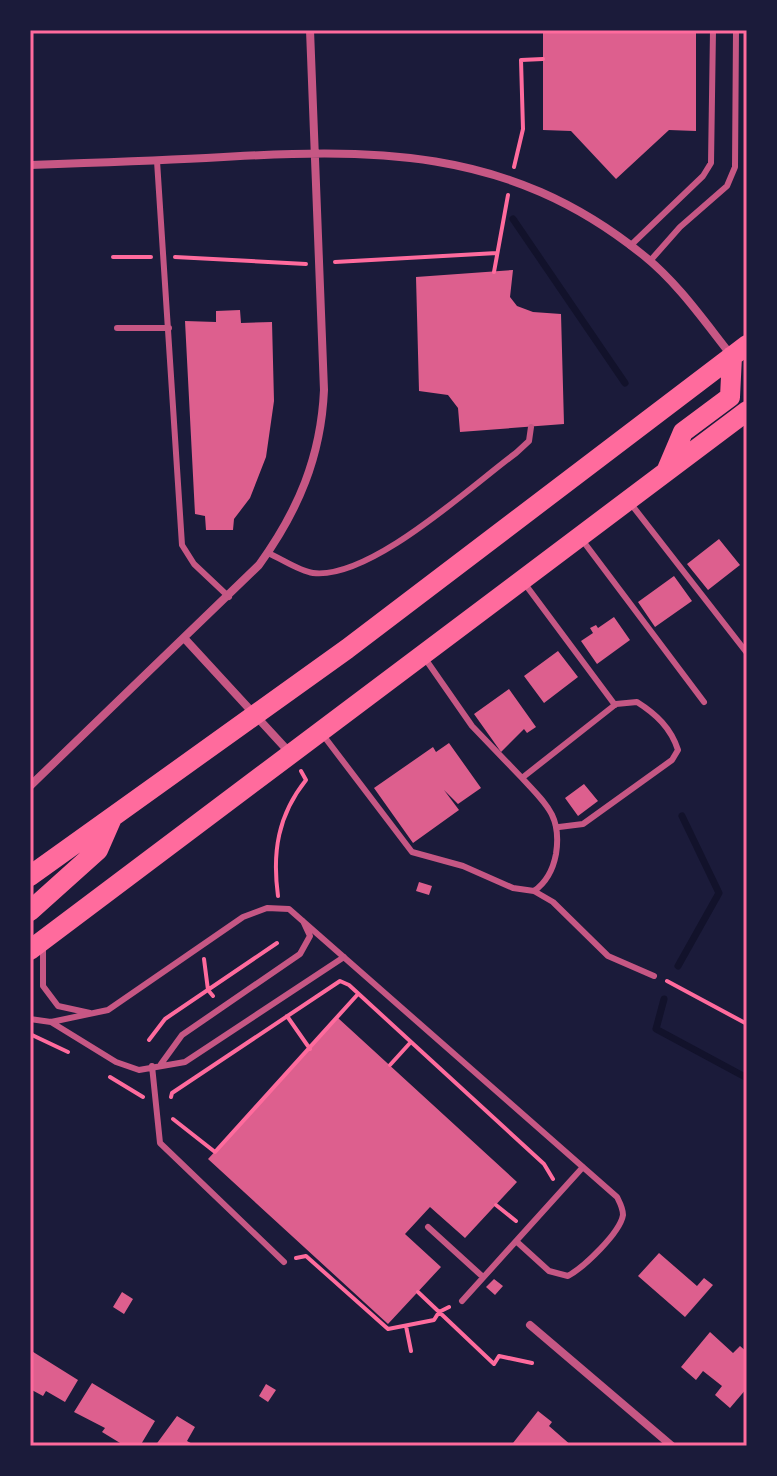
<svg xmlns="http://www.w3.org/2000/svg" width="777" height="1476" font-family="'Asap Condensed',sans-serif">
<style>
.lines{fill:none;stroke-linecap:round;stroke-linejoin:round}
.stream{stroke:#12122b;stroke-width:7}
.building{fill:#dd5f8e}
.path{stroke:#ff6b9d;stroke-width:4}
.service{stroke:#c65784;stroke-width:6}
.minor{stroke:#c65784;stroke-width:8}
.primary{stroke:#ff6b9d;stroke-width:20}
.neatline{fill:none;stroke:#ff6b9d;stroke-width:3}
</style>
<rect width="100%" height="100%" fill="#1b1b3a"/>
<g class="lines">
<path class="stream" d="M513 219 625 383
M678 966 719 893 682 816
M664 999 656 1029 747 1078"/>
</g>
<path class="building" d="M543 30H696V131L669 130 616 179 571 131 543 130Z
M513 270 510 297 517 306 533 312 561 314 564 424 460 432 458 408 448 395 419 391 416 277Z
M240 310 241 323 272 322 274 401 266 457 250 498 234 519 233 530H206L205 516 195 514 185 321 216 322V311Z
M719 539 740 565 708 590 687 564Z
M674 576 692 601 655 627 638 602Z
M614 617 630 640 597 664 581 641 593 633 590 628 596 625 598 628Z
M558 651 578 677 544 703 524 676Z
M509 689 536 727 527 733 524 729 501 752 474 714Z
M449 743 481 788 458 804 444 790 459 810 413 843 374 788 433 747 436 752Z
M584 784 598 801 578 816 565 798Z
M419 882 432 886 429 895 416 891Z
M338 1018 517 1182 465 1238 430 1207 405 1234 441 1267 388 1324 208 1159Z
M659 1253 697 1286 704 1278 713 1285 685 1317 638 1276Z
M494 1279 503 1286 495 1295 486 1287Z
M122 1292 133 1299 124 1314 113 1307Z
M710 1332 733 1353 740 1346 747 1352V1388L730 1408 715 1395 722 1386 703 1371 696 1380 681 1367Z
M30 1350 78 1380 65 1402 46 1391 43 1396 30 1389Z
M92 1383 155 1421 140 1446H125L102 1432 105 1428 74 1412Z
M266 1384 276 1390 268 1402 259 1396Z
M538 1411 552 1422 549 1426 572 1446H516L513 1443Z
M177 1416 195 1427 187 1441 196 1446H155Z"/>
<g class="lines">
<path class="path" d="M514 167 523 129 521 60 543 59
M113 257H151
M175 257 306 264
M335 262 497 253
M494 272 508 195
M278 896C272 852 278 815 306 780L301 771
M204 959 208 990 213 996
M667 981 747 1024
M287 1016 310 1049
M32 1035 68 1052
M149 1040 165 1019 277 943
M390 1065 410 1043
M110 1077 143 1097
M171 1097 172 1093 340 981 349 985 544 1164 553 1179
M173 1119 215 1152 358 994
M496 1205 516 1221
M296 1258 306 1256 388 1329 434 1320 439 1312 449 1307
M418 1292 494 1364 499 1356 532 1363
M406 1326 411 1351"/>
<path class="service" d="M157 161 182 545 194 564 229 597
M630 246 703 176 711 163 713 30
M650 261 680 227 727 186 735 167 736 30
M117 328H169
M631 504 747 653
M583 541 704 702
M268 553C282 559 299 571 313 573 370 580 470 487 516 453L529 441 531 427
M525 584 615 705
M424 657 472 726 522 778
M323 735 412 852 463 866 513 888 534 891 553 902 608 956 654 976
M534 891C547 882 553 870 556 854 562 816 546 804 522 778L616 704 637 702C656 714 671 728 678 750L672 760 583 824 559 827
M43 946V986L58 1006 90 1013
M30 1019 51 1022 108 1010 243 917 267 908 289 909 617 1197C620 1203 623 1208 623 1215 620 1233 584 1267 568 1276L549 1271 516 1241
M51 1022 116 1062 139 1070 185 1062 344 957
M161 1064 182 1035 300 954 310 936 303 921
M152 1066 160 1143 284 1262
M428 1227 483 1277
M462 1301 583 1167"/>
<path class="minor" d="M30 165C89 163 147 161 206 158 371 148 507 145 643 255 678 283 704 321 731 355
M185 639 290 753
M30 786 259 565C298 511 321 457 324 390L310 30
M530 1325 672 1446"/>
<path class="primary" d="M666 472 683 432 730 397 732 356
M30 876 347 649 747 345
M30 911 98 850 112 818
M30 950 747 411"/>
</g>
<rect width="777" height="1476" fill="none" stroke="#1b1b3a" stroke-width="64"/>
<rect x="32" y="32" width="713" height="1412" class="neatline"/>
</svg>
